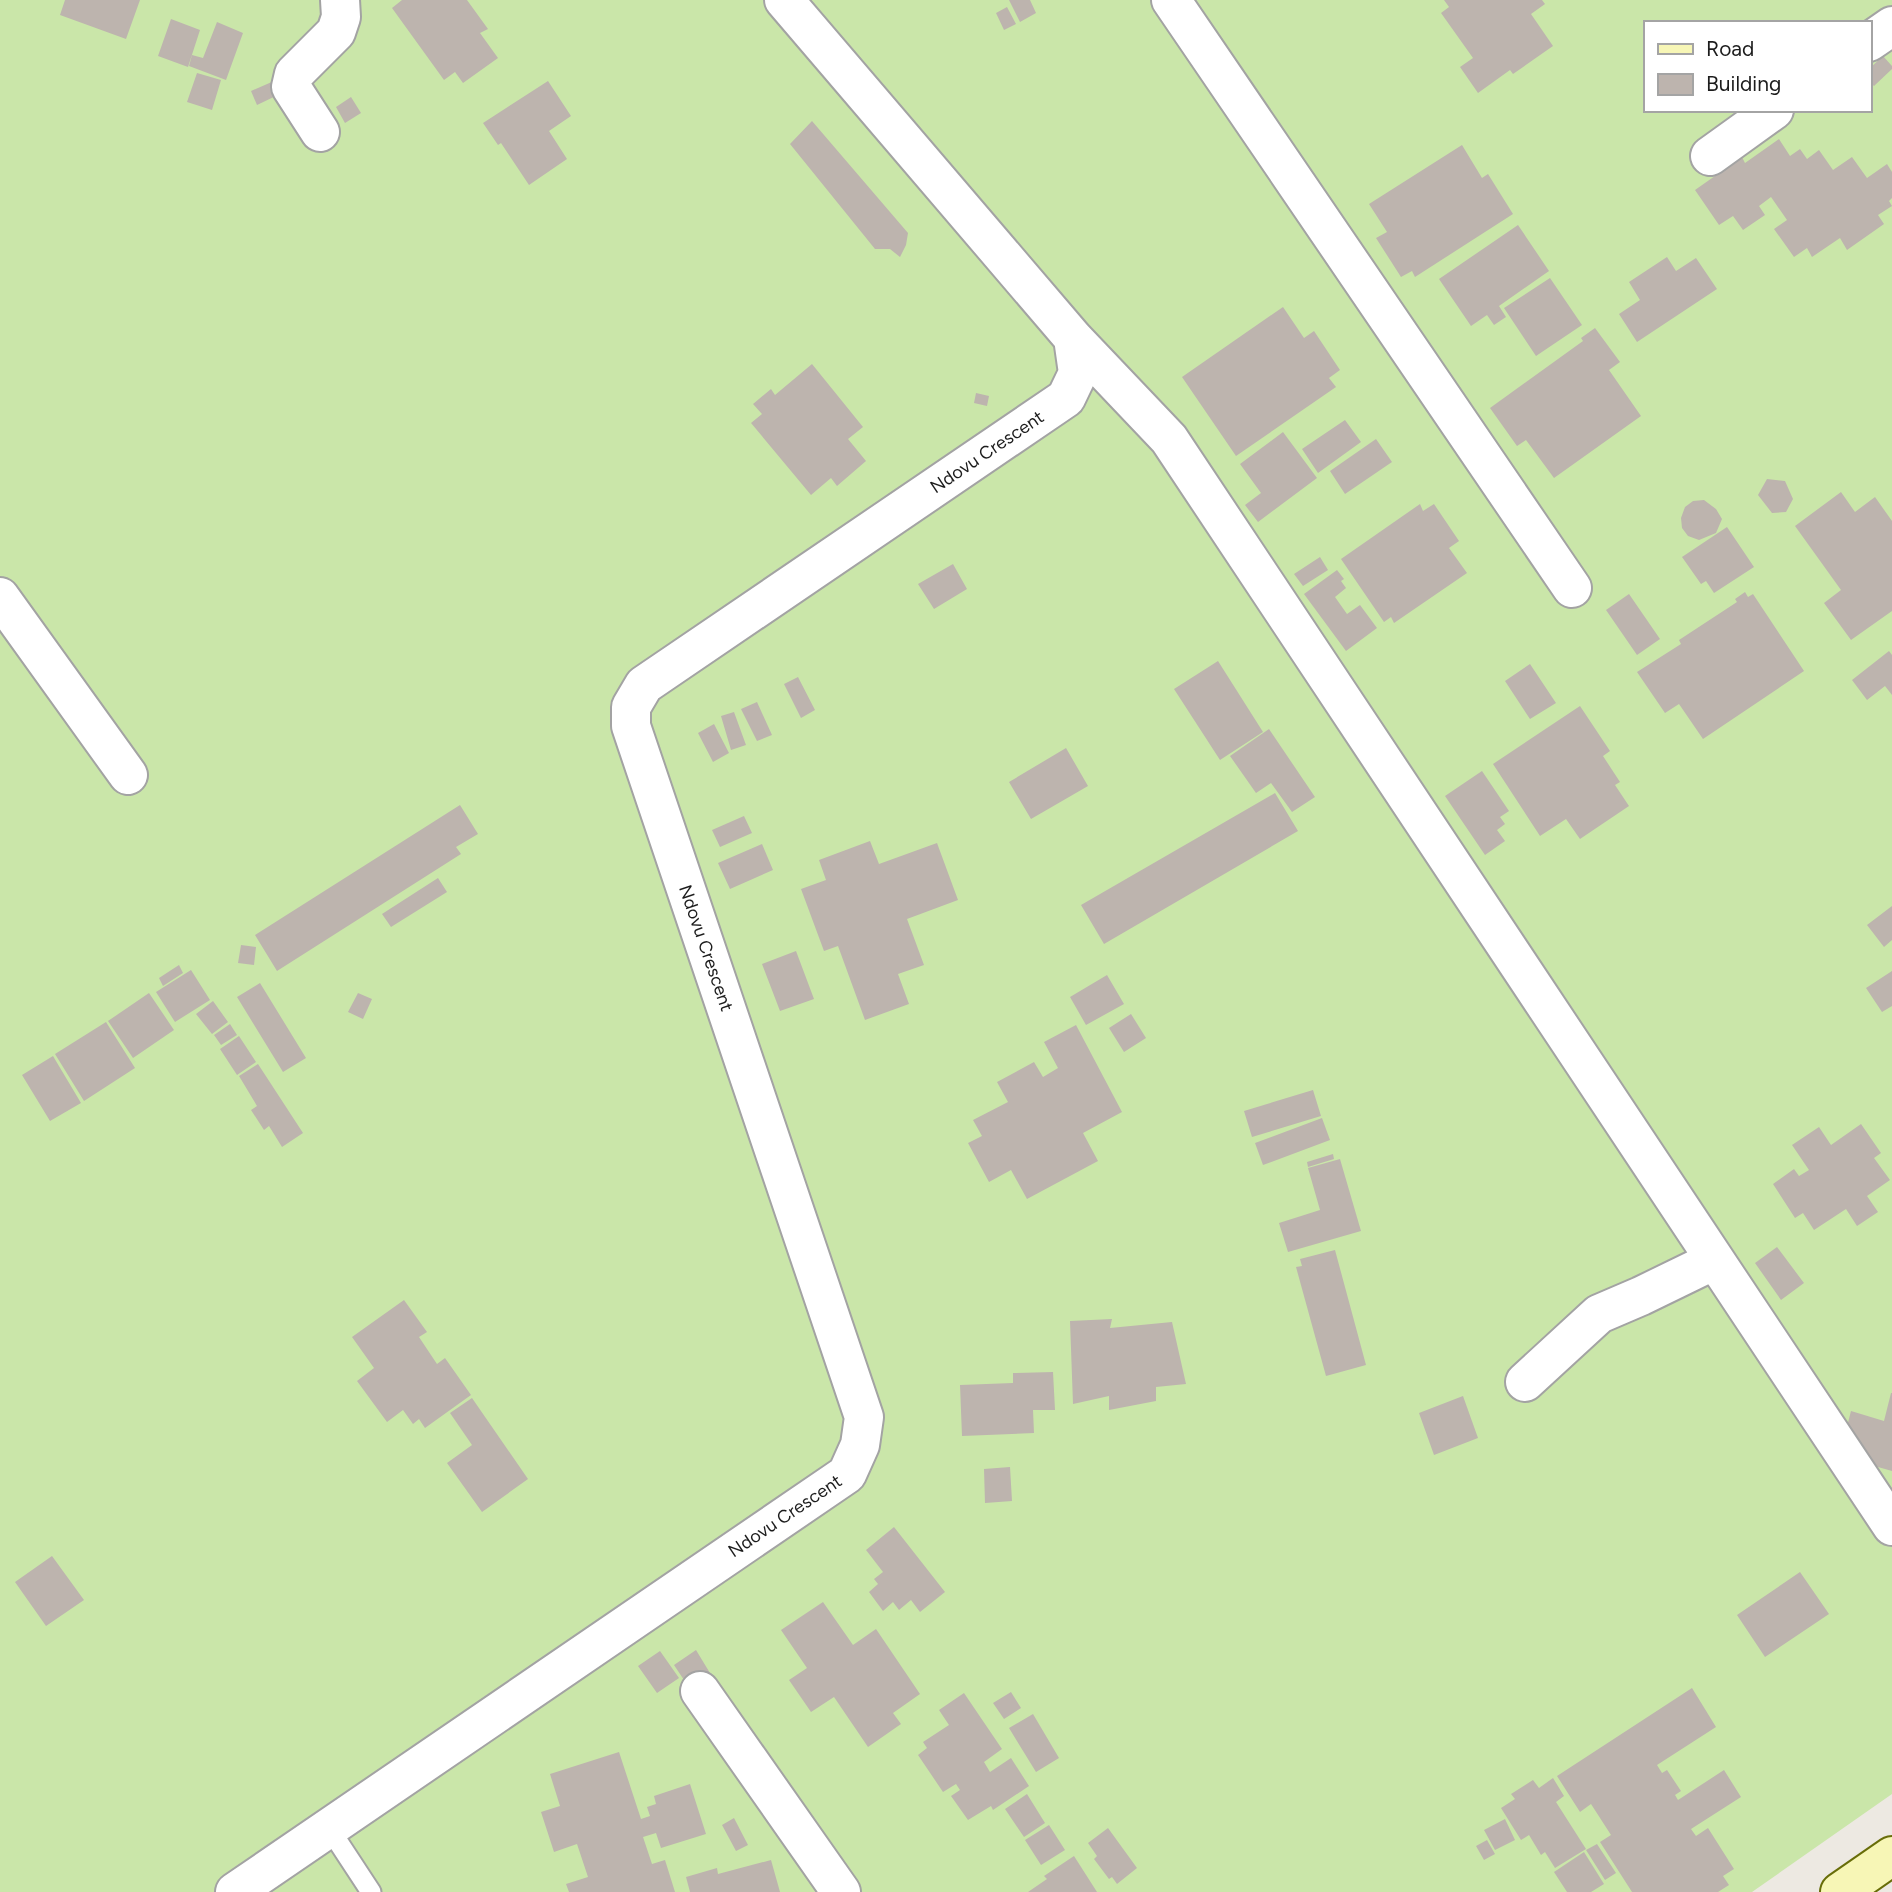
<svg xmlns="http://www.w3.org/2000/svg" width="1892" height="1892" font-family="Figtree,sans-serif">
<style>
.grass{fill:#cae6a9;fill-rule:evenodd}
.building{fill:#bdb4ae}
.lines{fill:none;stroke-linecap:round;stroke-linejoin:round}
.lane-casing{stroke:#a3a3a3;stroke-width:23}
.street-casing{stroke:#a3a3a3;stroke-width:42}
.secondary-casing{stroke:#686d09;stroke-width:42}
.lane{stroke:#fff;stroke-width:19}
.street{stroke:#fff;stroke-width:38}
.secondary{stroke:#f7f6b6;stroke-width:38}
.labels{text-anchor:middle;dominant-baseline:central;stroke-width:6;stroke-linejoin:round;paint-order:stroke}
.street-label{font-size:18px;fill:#1c1c1c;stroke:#fff}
</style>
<rect width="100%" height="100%" fill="#ede9e2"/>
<path class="grass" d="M0 0H1892V1794L1752 1892H0ZM1645 23H1869V110H1645Z"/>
<path class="building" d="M65 0H140L126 39 60 15Z
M402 0H467L488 29 480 33 498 58 463 83 455 72 444 80 392 8Z
M1009 0H1030L1036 13 1020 22Z
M1444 0H1542L1545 4 1531 14 1553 46 1513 74 1510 70 1478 93 1460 67 1473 58 1441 13 1449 7Z
M1007 7 1016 24 1004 30 996 13Z
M171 19 200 30 188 67 158 56Z
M217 22 243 33 226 80 189 66 192 55 203 58Z
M1883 56 1892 66V69L1874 86 1869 81V69Z
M197 73 221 80 212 110 187 102Z
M274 81 280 94 257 105 251 91Z
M548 81 571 116 549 131 567 159 529 185 501 143 498 145 483 123Z
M351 97 361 113 345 123 336 107Z
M812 121 908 233 906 245 900 257 890 249H875L790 144Z
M1779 139 1790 156 1800 149 1807 159 1819 150 1833 170 1852 157 1867 178 1887 164 1892 172V198L1889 201 1892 206 1878 215 1884 224 1847 250 1840 238 1812 257 1807 248 1794 257 1774 229 1787 220 1771 197 1759 206 1765 215 1743 230 1733 216 1719 225 1695 190 1742 157 1745 163Z
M1462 145 1482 178 1488 174 1513 214 1415 277 1412 271 1401 277 1376 238 1387 232 1369 204Z
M1518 225 1549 271 1499 306 1506 317 1494 325 1487 315 1471 326 1439 279Z
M1667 257 1676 271 1696 258 1717 289 1637 342 1619 314 1640 300 1629 282Z
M1550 278 1582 325 1536 356 1504 308Z
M1283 307 1304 338 1314 331 1340 370 1329 378 1336 387 1236 456 1182 377Z
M1595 328 1620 362 1609 370 1641 416 1554 478 1526 440 1517 446 1490 408 1583 341 1581 338Z
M812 364 863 427 848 439 866 461 837 486 831 478 811 495 751 423 762 414 753 404 771 389 775 395Z
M976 393 989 396 987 406 974 403Z
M1345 420 1361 442 1318 473 1302 449Z
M1283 432 1317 478 1258 522 1245 505 1261 493 1240 464Z
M1376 439 1392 462 1345 494 1330 471Z
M1767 479 1785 481 1793 499 1786 512 1772 513 1758 495Z
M1841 492 1855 512 1875 497 1892 521V611L1851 640 1824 603 1841 590 1795 526Z
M1704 500 1716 509 1722 519 1716 533 1699 540 1688 536 1682 528 1681 518 1685 507 1693 501Z
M1420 504 1423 511 1434 504 1459 541 1449 548 1467 573 1394 623 1391 617 1384 622 1341 559Z
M1727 527 1754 567 1714 593 1706 581 1701 584 1682 557Z
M1320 557 1328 570 1303 586 1294 574Z
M953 564 967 589 934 609 918 584Z
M1337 570 1344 579 1341 581 1346 588 1335 597 1347 614 1360 605 1377 628 1346 651 1304 594Z
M1745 592 1748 597 1753 594 1804 671 1703 739 1679 704 1665 713 1637 672 1681 644 1679 640 1737 602 1735 599Z
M1629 594 1660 639 1637 655 1606 610Z
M1889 651 1892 655V695L1885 686 1867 700 1852 680Z
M1218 661 1263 732 1220 760 1174 689Z
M1530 664 1556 703 1530 719 1505 681Z
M798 677 815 710 801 718 784 684Z
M757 702 772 735 757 741 741 709Z
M1580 706 1610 751 1603 756 1620 782 1615 785 1629 806 1580 839 1566 819 1540 836 1493 764Z
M734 712 746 745 731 750 721 716Z
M714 724 729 753 713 762 698 733Z
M1269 729 1315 797 1292 812 1271 783 1256 793 1230 756Z
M1066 748 1088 786 1031 819 1009 782Z
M1482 771 1509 811 1500 817 1505 824 1497 830 1505 841 1485 855 1445 796Z
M1275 793 1298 831 1104 944 1081 905Z
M460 805 478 834 456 847 461 854 277 971 255 935Z
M744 816 752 833 720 847 712 830Z
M870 841 879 864 937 843 958 900 907 919 924 965 898 974 909 1004 865 1020 838 946 824 951 801 889 826 880 819 860Z
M762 844 773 870 730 889 718 863Z
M438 878 447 892 391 927 382 914Z
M1892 906V940L1884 947 1867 925Z
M241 945 256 947 254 965 238 963Z
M796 951 814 999 780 1011 762 964Z
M179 965 183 973 163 986 159 978Z
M191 970 210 1000 175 1022 156 992Z
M1892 971V1006L1882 1012 1866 988Z
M1107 975 1124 1004 1086 1025 1070 997Z
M260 983 306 1058 283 1072 237 997Z
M149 993 174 1030 133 1058 108 1021Z
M358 993 372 999 363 1019 348 1012Z
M213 1001 228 1022 212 1034 196 1014Z
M1131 1014 1146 1038 1124 1052 1109 1028Z
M106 1022 135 1068 84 1101 55 1054Z
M230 1024 237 1035 221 1045 214 1035Z
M1076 1025 1122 1112 1083 1133 1098 1161 1027 1199 1011 1170 989 1182 968 1143 982 1136 973 1120 1008 1102 997 1082 1034 1062 1043 1077 1058 1068 1044 1042Z
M239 1036 256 1062 237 1075 220 1049Z
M53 1056 81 1103 50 1121 22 1075Z
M258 1064 303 1133 282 1147 269 1126 264 1130 251 1110 257 1106 239 1076Z
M1313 1090 1321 1116 1252 1137 1244 1111Z
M1322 1118 1330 1140 1263 1165 1255 1143Z
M1861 1124 1881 1153 1874 1158 1890 1180 1867 1196 1878 1212 1857 1226 1846 1209 1814 1230 1803 1213 1795 1218 1773 1184 1794 1169 1799 1176 1809 1170 1792 1145 1819 1127 1831 1145Z
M1333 1154 1334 1159 1308 1167 1307 1162Z
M1340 1159 1361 1231 1288 1252 1279 1223 1320 1210 1308 1168Z
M1777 1247 1804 1283 1781 1300 1755 1263Z
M1335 1250 1366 1365 1326 1376 1296 1267 1302 1266 1300 1259Z
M404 1300 427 1332 419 1337 437 1364 445 1358 471 1395 425 1428 419 1419 413 1424 403 1410 387 1422 357 1381 374 1368 352 1337Z
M1112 1319 1110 1328 1172 1322 1186 1384 1156 1387V1401L1109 1410V1396L1073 1404 1070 1321Z
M1053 1372 1055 1410H1033L1034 1433 962 1436 960 1385 1013 1383V1373Z
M1891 1393H1892V1471L1857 1461 1843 1442 1851 1411 1884 1421Z
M1463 1396 1478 1438 1434 1455 1419 1413Z
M472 1398 528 1479 482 1512 447 1463 472 1445 450 1413Z
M1010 1467 1012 1501 985 1503 984 1469Z
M894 1527 945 1592 920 1612 911 1600 899 1610 893 1602 883 1611 869 1592 878 1584 874 1579 883 1572 866 1550Z
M52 1556 84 1600 46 1626 15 1582Z
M1800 1572 1829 1614 1765 1657 1737 1615Z
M823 1602 853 1645 876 1629 920 1694 893 1713 901 1724 868 1747 834 1697 811 1712 789 1680 807 1668 781 1630Z
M696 1650 713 1678 692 1692 674 1665Z
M660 1651 679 1678 657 1693 638 1666Z
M1692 1688 1716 1727 1657 1765 1662 1773 1667 1770 1681 1791 1675 1795 1678 1800 1724 1770 1741 1797 1691 1829 1696 1836 1708 1828 1734 1869 1723 1876 1729 1885 1718 1892H1632L1600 1842 1611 1835 1591 1804 1580 1812 1557 1776Z
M1011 1692 1021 1708 1004 1719 993 1703Z
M964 1693 1002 1749 984 1762 990 1772 1011 1758 1029 1786 993 1810 991 1806 968 1820 951 1796 960 1790 956 1784 943 1792 918 1755 927 1748 923 1742 949 1725 939 1710Z
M1033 1714 1059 1758 1036 1772 1009 1728Z
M619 1752 641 1819 650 1816 647 1807 656 1804 654 1796 690 1784 706 1834 661 1848 656 1833 643 1837 652 1864 665 1860 675 1892H569L566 1884 588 1877 577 1844 554 1852 541 1812 560 1806 550 1774Z
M1553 1778 1564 1796 1556 1802 1586 1849 1555 1868 1545 1852 1541 1855 1529 1835 1521 1840 1501 1808 1515 1799 1511 1794 1533 1780 1539 1788Z
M1027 1794 1045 1823 1024 1837 1005 1809Z
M734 1818 748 1845 736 1851 722 1825Z
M1505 1819 1515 1840 1495 1850 1484 1830Z
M1049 1825 1065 1850 1041 1865 1025 1840Z
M1108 1828 1137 1868 1117 1884 1112 1877 1109 1879 1094 1859 1097 1856 1088 1843Z
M1487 1840 1495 1854 1484 1860 1476 1846Z
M1597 1844 1616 1873 1605 1880 1586 1850Z
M1584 1852 1604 1884 1591 1892H1567L1554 1872Z
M1074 1856 1097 1892H1028L1047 1879 1044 1876Z
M771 1860 780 1892H690L686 1877 717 1868 718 1874Z"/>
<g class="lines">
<g class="lane-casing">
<path id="lane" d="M329 1828 371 1892"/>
</g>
<g class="street-casing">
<path id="street" d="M1171 0 1572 588
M1869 42 1892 26
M320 132 291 87 294 74 336 32 341 17 340 0
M1710 156 1774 110
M1073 338 1169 439 1892 1526
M0 597 128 775
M1525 1382 1599 1314 1641 1296 1715 1260
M700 1691 841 1892
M235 1892 847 1474 860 1445 864 1417 631 726V707L644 685 1066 398 1078 373 1073 338 784 0"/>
</g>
<g class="secondary-casing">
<path id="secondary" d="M1840 1892 1892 1856"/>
</g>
<use href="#lane" class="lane"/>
<use href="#street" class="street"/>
<use href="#secondary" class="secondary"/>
</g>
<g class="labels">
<g class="street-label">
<text transform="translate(987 452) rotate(-34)">Ndovu Crescent</text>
<text transform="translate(706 948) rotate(71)">Ndovu Crescent</text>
<text transform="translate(785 1516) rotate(-34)">Ndovu Crescent</text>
</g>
</g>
<rect x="1644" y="21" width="228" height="91" fill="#ffffff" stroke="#a4a4a4" stroke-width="2"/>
<rect x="1658" y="44" width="35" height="10" fill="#f7f6b6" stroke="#a4a4a4" stroke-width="2"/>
<text x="1706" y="56" font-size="21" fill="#1c1c1c">Road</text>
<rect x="1658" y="74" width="35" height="21" fill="#bdb4ae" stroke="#a4a4a4" stroke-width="2"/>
<text x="1706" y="91" font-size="21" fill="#1c1c1c">Building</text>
</svg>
